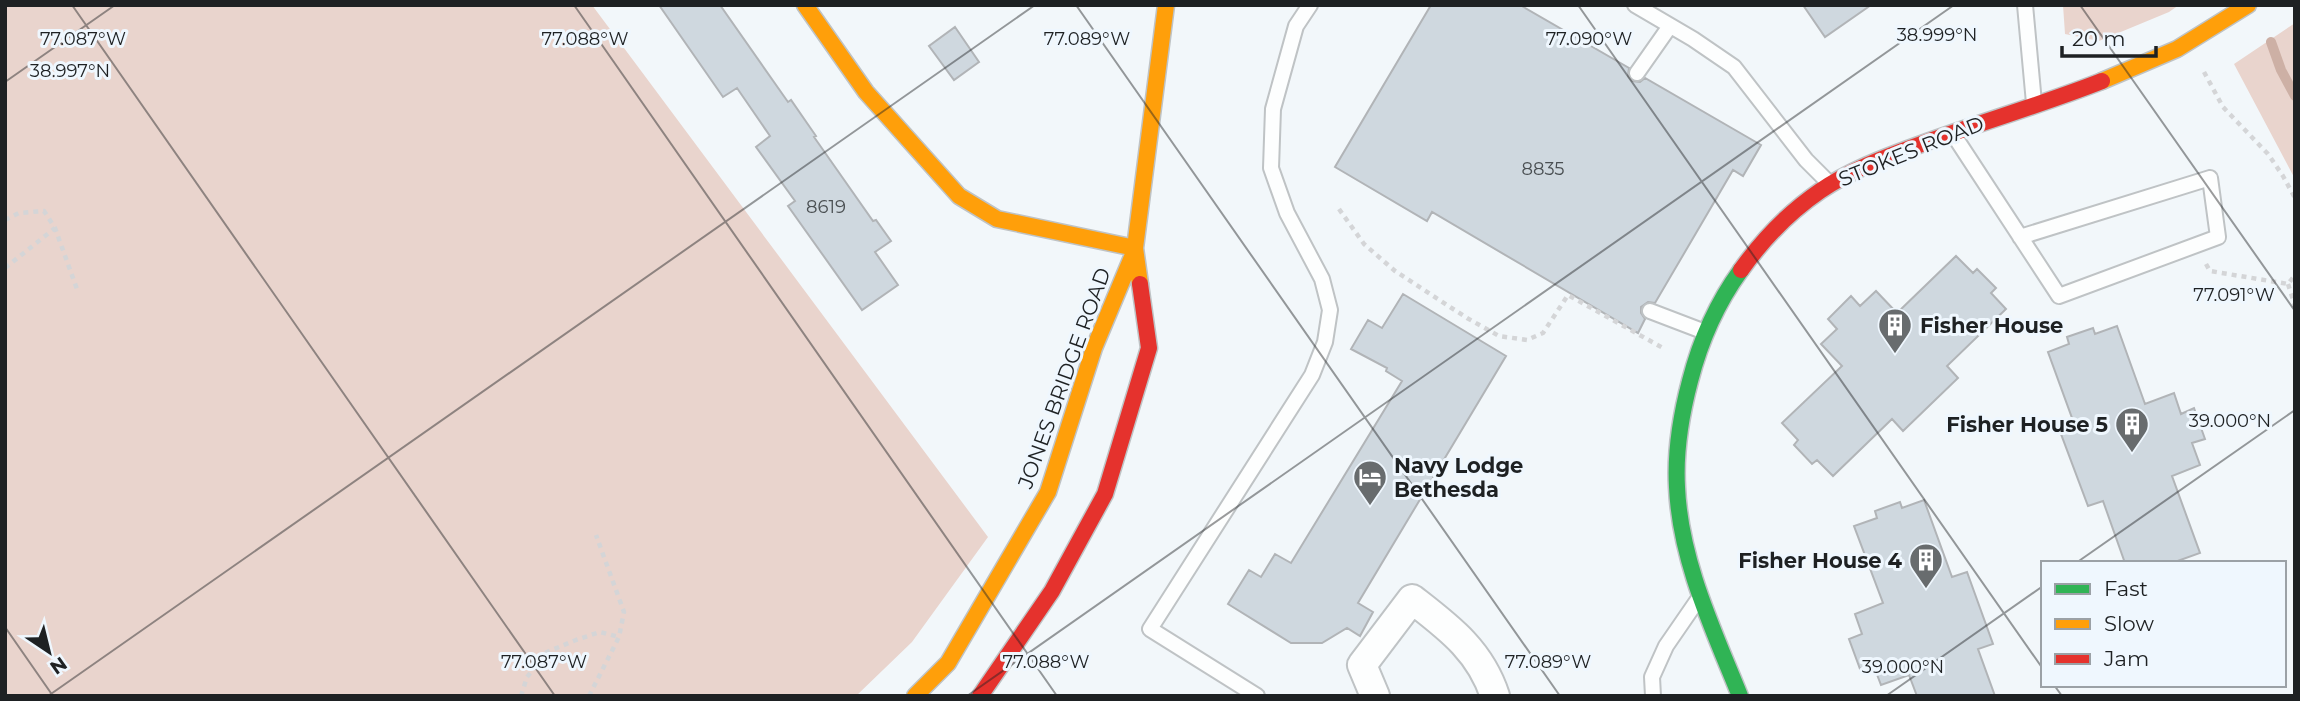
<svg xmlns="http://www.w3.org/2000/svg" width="2300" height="701" font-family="Montserrat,sans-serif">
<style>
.green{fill:#e9d4cd}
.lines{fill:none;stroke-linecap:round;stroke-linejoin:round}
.stream{stroke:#cdb0a5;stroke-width:10}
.building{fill:#cfd8df;stroke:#b1b4b7;stroke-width:2}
.lane-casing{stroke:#bfc3c5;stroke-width:18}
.street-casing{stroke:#bfc3c5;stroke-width:32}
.fast-casing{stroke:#bfc3c5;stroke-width:19}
.slow-casing{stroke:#bfc3c5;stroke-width:19}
.jam-casing{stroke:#bfc3c5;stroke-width:19}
.path{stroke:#d4d5d7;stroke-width:4.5;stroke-dasharray:5 5;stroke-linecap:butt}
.lane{stroke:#fdfefe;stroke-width:14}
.street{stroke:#fdfefe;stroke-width:28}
.fast{stroke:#30b455;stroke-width:16}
.slow{stroke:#ff9f0a;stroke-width:16}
.jam{stroke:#e5322d;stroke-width:16}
.ticks{fill:none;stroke:#1e2123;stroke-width:2;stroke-opacity:0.45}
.labels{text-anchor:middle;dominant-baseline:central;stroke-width:6;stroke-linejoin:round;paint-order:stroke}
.number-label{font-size:18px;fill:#4a4f52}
.street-label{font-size:21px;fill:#1e2123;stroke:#eff7fe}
.poi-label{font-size:21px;font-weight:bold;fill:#1e2123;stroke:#eff7fe;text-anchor:start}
.ticks-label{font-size:18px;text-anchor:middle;fill:#1e2123;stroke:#eff7fe;stroke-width:6;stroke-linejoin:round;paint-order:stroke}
</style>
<rect width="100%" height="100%" fill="#f2f7fa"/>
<path class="green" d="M5 5H592L988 537 912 642 856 696H5Z
M2063 5H2179L2169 12 2099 41 2065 34Z
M2295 23V179L2234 64Z"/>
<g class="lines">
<path class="stream" d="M2271 42 2281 70 2295 96"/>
</g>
<path class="building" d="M659 5H720L788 102 791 100 816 136 814 137 873 221 876 220 891 241 875 252 898 285 862 310 788 206 795 201 756 147 770 136 737 88 723 97Z
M1431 5H1520L1629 68 1628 76 1632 81 1640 82 1645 78 1761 145 1743 176 1733 170 1655 303 1648 302 1641 307V313L1645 319 1638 333 1432 212 1427 221 1335 167Z
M1803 5H1871L1825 37Z
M955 27 979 62 954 80 929 46Z
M1956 256 1973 273 1977 269 1996 288 1991 293 2006 309 1947 366 1958 378 1903 431 1892 419 1833 476 1817 460 1812 464 1794 445 1798 440 1782 423 1842 366 1821 344 1837 329 1828 319 1851 296 1860 306 1876 291 1897 313Z
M1403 294 1506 356 1358 603 1373 612 1360 636 1347 628 1322 643H1291L1228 604 1249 570 1261 577 1275 554 1291 563 1402 381 1386 371 1387 368 1351 349 1368 320 1382 328Z
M2117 326 2145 404 2174 393 2181 414 2194 408 2205 439 2192 443 2200 465 2172 476 2200 553 2172 563H2125L2103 501 2088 506 2061 434 2076 429 2048 352 2069 344 2067 337 2093 328 2095 334Z
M1924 500 1952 577 1967 572 1993 644 1978 649 1995 696H1917L1909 675 1881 685 1873 664 1860 669 1849 639 1862 634 1855 614 1883 603 1854 526 1877 518 1875 511 1900 502 1902 508Z"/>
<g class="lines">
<g class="lane-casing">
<path id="lane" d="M1635 5 1693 39 1734 67 1806 160 1829 183
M2025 5 2034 103
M1637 73 1670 26
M1953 134 2059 296 2218 237 2210 178 2020 237
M1650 311 1705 332
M1257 696 1150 629 1312 375 1325 342 1330 310 1322 279 1287 213 1271 168 1273 109 1296 26 1310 5
M1653 696 1652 677 1666 646 1697 601"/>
</g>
<g class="street-casing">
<path id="street" d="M1375 696 1362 665 1412 599C1448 627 1480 650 1495 696"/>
</g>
<g class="fast-casing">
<path id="fast" d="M1740 696C1713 629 1680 560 1677 487 1675 452 1681 415 1690 381 1700 342 1717 303 1741 270"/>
</g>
<g class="slow-casing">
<path id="slow" d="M805 5 866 92 959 196 997 219 1135 248
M2102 81 2177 49 2248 5
M1140 284 1135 248 1166 5
M915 696 948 663 1048 492 1094 348 1135 250"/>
</g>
<g class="jam-casing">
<path id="jam" d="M1741 270C1763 239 1788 213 1820 191 1849 171 1883 158 1916 146 1978 123 2041 105 2102 81
M980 696 1052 591 1105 494 1149 348 1140 284"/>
</g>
<path class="path" d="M2204 72 2223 107 2268 154 2283 176 2295 198
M1339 209 1364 244 1395 271 1467 318 1499 336 1527 340 1543 333 1568 295 1663 348
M5 220 19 213 44 211 55 228 78 292
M2206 264 2210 271 2288 284 2295 275
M5 268 55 228
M2288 284 2295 306
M521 696 527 677 547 652 576 640 600 632 619 637
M589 696 619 637 624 612 596 535"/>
<use href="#lane" class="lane"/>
<use href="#street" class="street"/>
<use href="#fast" class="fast"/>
<use href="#slow" class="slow"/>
<use href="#jam" class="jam"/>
</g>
<path class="ticks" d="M72 5 555 696M574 5 1057 696M1076 5 1560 696M1578 5 2043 669M2080 5 2295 311M5 82 115 5M2076 563 2295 410M5 627 53 696M2054 685 2062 696M48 696 1035 5M967 696 1954 5M1886 696 2043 586"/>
<defs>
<g id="building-pin" transform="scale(1.75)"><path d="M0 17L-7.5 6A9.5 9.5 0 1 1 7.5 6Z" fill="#686c6e" stroke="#eff7fe"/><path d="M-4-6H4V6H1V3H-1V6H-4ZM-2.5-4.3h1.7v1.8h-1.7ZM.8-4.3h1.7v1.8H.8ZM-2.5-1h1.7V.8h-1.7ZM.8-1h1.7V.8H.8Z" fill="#fff"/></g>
<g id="hotel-pin" transform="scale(1.75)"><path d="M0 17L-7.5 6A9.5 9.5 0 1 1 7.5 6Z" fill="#686c6e" stroke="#eff7fe"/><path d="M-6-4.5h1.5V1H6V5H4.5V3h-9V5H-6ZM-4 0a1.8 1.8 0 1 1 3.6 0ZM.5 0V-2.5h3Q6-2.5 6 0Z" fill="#fff"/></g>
</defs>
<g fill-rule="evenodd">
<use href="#building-pin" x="1895" y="325"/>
<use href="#building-pin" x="2132" y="424"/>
<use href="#hotel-pin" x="1370" y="477"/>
<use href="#building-pin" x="1926" y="560"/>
</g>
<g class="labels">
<g class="number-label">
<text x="1543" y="169">8835</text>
<text x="826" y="207">8619</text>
</g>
<g class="street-label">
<text transform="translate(1911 151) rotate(-22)">STOKES ROAD</text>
<text transform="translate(1064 378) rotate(-70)">JONES BRIDGE ROAD</text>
</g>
<g class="poi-label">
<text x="1920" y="325">Fisher House</text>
<text x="2108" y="424" text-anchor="end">Fisher House 5</text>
<text x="1394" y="465">Navy Lodge<tspan x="1394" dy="24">Bethesda</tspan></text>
<text x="1902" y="560" text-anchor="end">Fisher House 4</text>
</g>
</g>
<g class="ticks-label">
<text x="1937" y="41">38.999°N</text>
<text x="83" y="45">77.087°W</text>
<text x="585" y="45">77.088°W</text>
<text x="1589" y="45">77.090°W</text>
<text x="1087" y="45">77.089°W</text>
<text x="70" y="77">38.997°N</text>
<text x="2234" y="301">77.091°W</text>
<text x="2230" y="427">39.000°N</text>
<text x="544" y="668">77.087°W</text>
<text x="1046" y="668">77.088°W</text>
<text x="1548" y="668">77.089°W</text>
<text x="1903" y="673">39.000°N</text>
</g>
<rect width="2300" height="701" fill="none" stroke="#1e2123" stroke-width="14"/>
<rect x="2041" y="561" width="245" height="126" fill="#eff7fe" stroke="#9ba1a6" stroke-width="2"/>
<rect x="2055" y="584" width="35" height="10" fill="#30b455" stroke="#9ba1a6" stroke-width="2"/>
<text x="2104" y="596" font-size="21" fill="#1e2123">Fast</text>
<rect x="2055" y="619" width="35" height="10" fill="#ff9f0a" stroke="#9ba1a6" stroke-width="2"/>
<text x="2104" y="631" font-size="21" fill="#1e2123">Slow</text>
<rect x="2055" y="654" width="35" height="10" fill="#e5322d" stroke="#9ba1a6" stroke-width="2"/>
<text x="2104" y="666" font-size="21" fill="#1e2123">Jam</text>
<g transform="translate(49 652) rotate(145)" stroke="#eff7fe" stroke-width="5" paint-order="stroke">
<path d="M0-5L12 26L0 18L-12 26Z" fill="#1e2123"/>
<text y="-10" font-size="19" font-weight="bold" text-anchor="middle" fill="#1e2123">N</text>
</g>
<path d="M2062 46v10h94v-10" fill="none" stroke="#1e2123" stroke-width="3.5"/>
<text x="2072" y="46" font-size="21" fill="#1e2123" stroke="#eff7fe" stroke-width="5" paint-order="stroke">20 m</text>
</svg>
